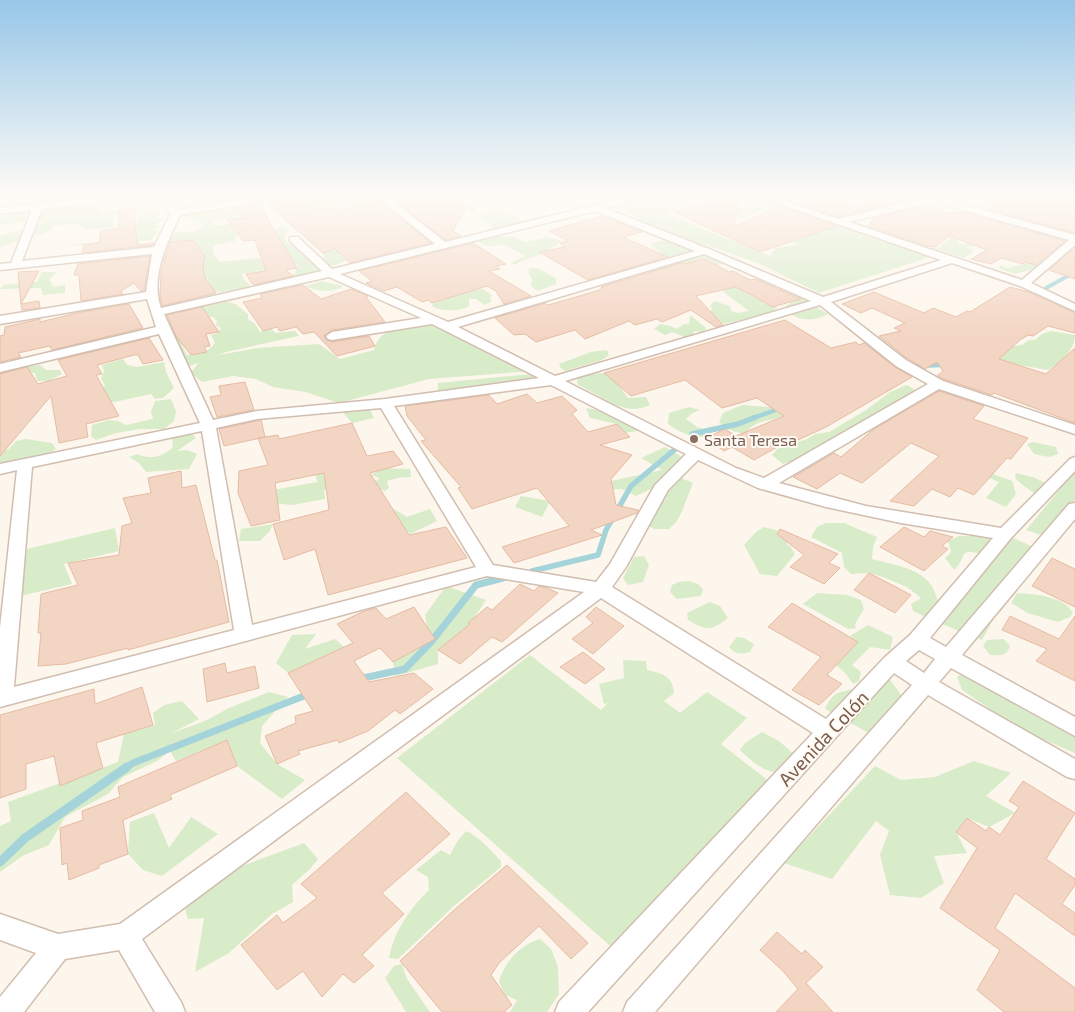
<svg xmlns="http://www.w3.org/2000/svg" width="1075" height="1012" font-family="'Exo 2',sans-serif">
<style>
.green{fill:#d8ecc9}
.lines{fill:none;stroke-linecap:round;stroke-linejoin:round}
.stream-far4{stroke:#a5d3da;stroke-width:4}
.stream-far3{stroke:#a5d3da;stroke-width:4.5}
.stream-far2{stroke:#a5d3da;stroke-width:5.5}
.stream-far1{stroke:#a5d3da;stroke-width:7}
.stream{stroke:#a5d3da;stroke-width:9}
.building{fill:#f3d5c3;stroke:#e6bba3}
.street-casing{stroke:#d1beb0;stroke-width:3}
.street{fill:#fff;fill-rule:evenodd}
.education-dot{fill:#8d6e63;stroke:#fffaf3;stroke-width:2}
.labels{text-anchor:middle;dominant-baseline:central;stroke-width:4;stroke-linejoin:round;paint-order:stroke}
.education-label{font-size:16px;fill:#785e54;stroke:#fffaf3;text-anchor:start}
.near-street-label{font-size:19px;fill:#7a5c4d;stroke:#fffaf3}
</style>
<rect width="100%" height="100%" fill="#fdf6ec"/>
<path class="green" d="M164 195H202L203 198 197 204 178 207 176 204 178 201 172 197Z
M294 195H375L379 201 375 203 360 205 348 214C341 205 333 205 323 209L333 219 271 203 257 208 254 219H230L231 217 217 220 212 224 217 226 232 224 241 234 237 235 235 241 215 245 213 247V253L220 262 259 258 263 262 261 265 271 264 266 270 243 274 242 277H244V280L250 285 249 288 222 292 213 291 200 266 206 262 205 258 164 263 159 258 167 254 179 258 204 252 198 247 168 241 171 233 197 231 203 225 197 221 183 217 187 214 239 209 256 202 270 203 269 201Z
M477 195H489L486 198 491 200 490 203 484 205 471 204 476 209V212H472L460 204V202H465L463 201Z
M548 195 566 197 568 202 550 207 536 204 540 201 538 199Z
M732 195H752L929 255 927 258 819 293 758 263 653 227 613 204 661 196 665 200 677 199 688 203 682 207 664 213 770 256 776 248 799 245 785 236 787 212C770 205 759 209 744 219L730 212 743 207 746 202Z
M108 200H133L100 210 101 213 114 211 134 205 135 208 113 216 114 226H132L138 221 137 217 144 213 160 212 156 218 166 219 156 224 161 227 154 230 158 232 151 240 140 241 137 245 104 248 105 254 70 257 91 252 97 249 93 246 70 245 111 240 120 226 88 230 76 224 56 225 50 231 0 247V236L46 222 34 221 0 225V218L9 217 12 210H33L27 215 43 214 48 210Z
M499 211 517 216 522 221 510 227 492 228 491 224 483 223 486 220 478 216Z
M280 227 288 230 285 236 286 242C299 249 310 258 319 271 311 282 286 280 273 281V280L296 273 295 269 299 267 290 258 273 231Z
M496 236 514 237 525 242 545 238 543 236 562 241 556 246 546 250 545 253 517 263 519 265 510 263 526 256 503 244 489 247 477 241Z
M952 237 958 241V244H974L973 246 966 247 974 251 964 258 932 248 941 247 942 244Z
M669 239 688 248 691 252 651 261 661 254V252L654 248 651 243Z
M337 250 344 253 339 255 347 260 333 266 327 264 323 258 325 257 322 253Z
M705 253 723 261 722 264 715 267 710 265 712 262 703 258 657 274 649 269Z
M1029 260 1041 267 1015 274 1000 269V265L1008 268 1027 263Z
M530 268H537L556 278V284L538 291 531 286 532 279 528 272Z
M42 272H56L49 280 54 287 65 285V293L43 295 41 288 0 289 4 285 37 282Z
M323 281C329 285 336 282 343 287 329 293 319 292 305 286Z
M734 287 762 300V303L778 307 770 313 724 324 707 315 712 309 710 306 714 301 730 306 731 311 737 313 749 311 723 292 726 288Z
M483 289 492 295 490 298 491 302 484 305 476 299H469V306C459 312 443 311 433 307L432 304 451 297V293Z
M802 290H810L809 294 818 302 816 307 828 314C815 322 798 321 786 311L791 310 785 307 792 302 805 298Z
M226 302C237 302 239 308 248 314V319L255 324 260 332 271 328 275 333 295 331 299 336 226 352 190 366 185 362 184 355 173 344H163L162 340 165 335 174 333 182 338V345L187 355C200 355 207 353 215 343L211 335 218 333 221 328 216 325 217 321 213 317H202L201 307Z
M690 315 706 328 703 332 694 331 693 334 703 335 681 341 683 336 672 332 665 335 654 329 660 324 670 326 677 329 684 324H689Z
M422 324 439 325 531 371 429 379 339 403 305 392 273 387 256 379 233 376 202 382 191 373 198 363 219 355 257 348 319 344 340 359 374 350C379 327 402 329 422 324Z
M1051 331 1075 335C1075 350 1061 362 1048 370L1019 365 994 358 1000 348 1022 345 1029 340H1035L1042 334Z
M607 350 609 355 602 360 565 371 560 367 559 364 591 352Z
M123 359 127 365 137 367 164 362 166 372 174 388 163 398 155 399 151 394 147 395 110 403 83 393 105 386 101 378 104 371 102 365Z
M40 365 46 370H60L62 374 49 381H37L35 373H30L0 381V370Z
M604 373 615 380 628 398 646 397 650 405C623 418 602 395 578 385L577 379 584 374Z
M532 374 536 380 438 393V383Z
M907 385 918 392 856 425 814 453 783 464 772 455 777 449 807 439 815 434 829 432 866 410 890 392Z
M171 399 176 411 174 421 164 429H140L116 433 96 440 91 436 92 425 109 420 118 421 126 425 153 419 151 412 155 401Z
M776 404 787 415C775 421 753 419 746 434 735 432 726 430 719 422L723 413 742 405 767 407Z
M368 406 374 418 352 423 342 411 293 417 294 411Z
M689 407 700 410 691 414 686 419 697 427 712 432V435C697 441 681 433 668 424L669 413Z
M586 408 618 413 651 429 625 433 617 424 590 418Z
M191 433 196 438 177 451 187 450 197 454 189 469 146 472 139 463 129 457 137 454C150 460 163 457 173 447L172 438Z
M26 439 52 443 56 449C41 461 18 464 0 462V451L9 449 16 441Z
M1033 442 1056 447 1058 454 1049 457 1034 454 1027 444Z
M665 447 684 458 671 479 636 496 622 489 601 490 602 483 662 470 641 458Z
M336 466 348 482 324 490 325 499 292 505 272 503 246 514V495L317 482 315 472Z
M380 468 410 469 411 477 397 478 387 481 389 488 385 491 372 486 379 478 372 475Z
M982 470 1012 481 1016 494 1006 507 986 498 999 482 980 474Z
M1075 471V500L1044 536 1026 530Z
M1016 473 1033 477 1048 484 1036 494 1025 487 1015 478Z
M681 478 693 483 682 511 677 521 669 529H654L646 524 664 485Z
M521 496 550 501 542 517 515 507Z
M392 508 407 517 430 509 437 521 410 534 399 523 385 519Z
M826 523H844L877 537 873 547 872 559C905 568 935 569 939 609L924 616 913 611 911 604 921 598 907 587 883 577 869 573 851 574 844 567 842 553 811 537 817 527Z
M273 524 270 531 260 541H239L241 529Z
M764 527 792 534 794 538 786 544 790 546 795 554 777 576 760 574 744 545 756 532Z
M115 528 119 551 64 564 72 584 20 596 27 549Z
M959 536H993L1003 541 986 555C956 547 969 556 954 570L945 558 951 552 948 541Z
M1012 537 1033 547 982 640 937 622Z
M644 556 649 565 643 582 628 585 623 578 634 557Z
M689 581 698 584 703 589 701 596 677 599 670 592 672 585 678 582Z
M446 586 486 600 470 624 438 650V664L396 676 393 662 415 650 403 636 427 627 425 615Z
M817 593 847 595 861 600 864 609 855 624 856 628 848 629 803 604Z
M1017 593C1034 594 1064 596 1073 613L1070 617 1058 622 1028 613 1011 603Z
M710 602 720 606 728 618C711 631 706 631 688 620L687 613Z
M868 625 893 637 890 650 870 647 852 665 861 672 859 681 853 684 845 673 836 665 858 642 850 636Z
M316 634 305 649 335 639 344 647 288 673 276 663 292 635Z
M737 637 744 638 754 644 750 652C741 654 736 655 729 647Z
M1004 639 1010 646C1007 656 1000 656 990 655L983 646 987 640Z
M530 655 601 710 608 703 604 704 599 684 624 678 623 660 646 661 647 670C662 673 673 676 674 693L664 701 680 713 707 692 747 718 721 744 770 782 616 951 397 758Z
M971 667 1075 733V753L1021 730 962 690 957 677Z
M885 675C891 679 902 697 908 705L905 725 880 737 865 731 825 709C834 688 841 694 859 687L864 679Z
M269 692 288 697 262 726 260 743 277 764 305 780 282 799 237 766 227 740 176 761 170 751 157 761 123 777 108 794 65 817 49 845 24 855 0 872V826L11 821 8 802 118 762 124 734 155 725 153 713 164 705 182 701 199 719 170 734 207 720 229 708Z
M762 732 779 741 795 755 786 774C763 772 756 765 740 750L745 743Z
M974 761 1011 773 986 796 1015 813 989 827 967 818 956 832 967 853 934 856 944 883 921 898 890 895 880 855 889 831 876 821 832 879 784 863 875 766 901 780 935 777Z
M154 813 169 848 191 817 218 834 162 876 143 870 128 854 130 822Z
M466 831C480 837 490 850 501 861V867L454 906 398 959 389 958C394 932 410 908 429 890L428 877 416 870 441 850 450 855 457 842Z
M304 843 318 859 310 869 292 885 293 902 272 914 229 953 195 972 204 918 188 919 185 909 215 876Z
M540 939 551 949 558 967 559 994 547 1012H510L517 1000 505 995 499 982C505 961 520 945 540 939Z
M402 964 407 979 430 1012H406L385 978 394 966Z"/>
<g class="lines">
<path class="stream-far4" d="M1046 288 1075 272"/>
<path class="stream-far3" d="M917 366 940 365 946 361
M753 418 781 408"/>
<path class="stream-far2" d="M692 434 738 424 756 417
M532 571 598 555 606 530 631 486 679 446"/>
<path class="stream-far1" d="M359 679 405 669 431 642 476 585 503 578
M125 768 133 763 309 694"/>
<path class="stream" d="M0 862 25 838 127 767"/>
</g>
<path class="building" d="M12 195H34L30 203 14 204Z
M289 195H313L314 211 337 207 340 210 381 203 431 243 350 263 335 249 323 253 266 203 283 200Z
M395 195H449L466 208 453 231 461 236 445 240 395 200 400 199Z
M730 195H742L733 227 780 206 837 226 760 252 674 212Z
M835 195 860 208V195H920L921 197 838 217 795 202 804 201 792 196Z
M1000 195H1075V233L989 209Z
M259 204 297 268 286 270 293 276 253 285 246 274 266 271 255 240 243 241 227 219H248L235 208Z
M928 205 950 214 954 212 968 213 1065 241 1036 265 1026 262 1023 264 1001 258 991 264 971 259 987 250 949 236 935 247 928 246 868 226 874 218Z
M135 209V227L138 245 154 243 153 245 82 253 84 245 99 243 101 231 119 228V211Z
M602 216 642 232 623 237 668 257 588 280 539 252 565 247 560 243 568 241 549 231Z
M193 240 205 256 203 270 206 280 216 293 162 306 160 296 161 273 170 242Z
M473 243 506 264 496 266 500 269 489 271 531 296 504 304 496 291 487 286 432 303 428 300 422 302 397 287 384 291 366 283 372 281 359 271Z
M1075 247V279L1049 270Z
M150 256 144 290 141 291 134 283 121 291 123 294 81 301 79 275H74L78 264Z
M704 259 729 272 733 271 750 280 755 279 801 299 772 307 750 294 735 287 696 296 723 325 716 327 691 310 662 322 657 319 635 325 629 321 585 339 575 330 536 342 525 334 514 335 495 318 545 303 548 305 600 290H599L604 288 601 287 681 263 685 264Z
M39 271 21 304 18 272Z
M303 285 321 299 351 289 368 296 366 297 385 322 332 330 324 336 326 340 332 342 369 336 375 346 337 356 314 332 303 334 296 327 280 331 277 327 263 331 243 302 262 298 260 294Z
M1010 287 1029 292 1075 313V333L1048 326 1033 336 1028 335 1020 340 999 359 1046 374 1075 348V423L994 393 992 395 944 379 937 376 943 371 937 362 925 369 907 358 879 336 901 331 894 328 905 323 872 308 861 313 842 304 874 292 924 313 933 308 956 317 967 311 970 312Z
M39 301 40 308 22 310 21 304Z
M129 304 143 328 52 350 50 346 18 353 21 357 0 362V336L4 335 5 327 40 319V322L82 312Z
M202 307 219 332 206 334 210 346 204 347 207 352 191 355 176 336 167 315Z
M785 320 831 348 856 342 859 345 864 343 895 367 912 377 826 427 785 446 781 445 754 460 732 447 724 451 706 438 725 429 736 436 784 416 757 398 722 408 685 380 631 396 604 373Z
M149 338 163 360 143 364 138 355H134L97 365 102 374 96 375 119 416 86 424 88 437 59 443 51 396 0 456V374L27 367 38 384 67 376 58 360Z
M245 382 254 410 217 417 210 397 221 395 219 386Z
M939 391 984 406 973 419 1028 438 1011 459 1007 458 974 495 958 488 950 497 932 489 914 506 890 501 939 456 911 443 862 483 840 473 817 489 793 477 834 453 841 457 874 429Z
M527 394 537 403 562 396 577 410 572 414 588 432 617 424 630 437 600 445 632 455 611 479 616 505 638 510 637 513 591 530 602 535 514 563 502 547 569 526 537 488 472 509 458 488 461 487 421 441 426 440 407 416 405 406 489 395 497 404Z
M261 420 265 437 224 446 219 429Z
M352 423 367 456 393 451 403 464 370 473 409 535 446 527 467 558 328 595 315 549 284 560 273 524 329 510 324 473 275 483 280 520 251 526 238 493 239 471 268 465 258 438 278 435 279 439Z
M181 471 182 488 196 485 215 560H217L229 622 128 650V648L66 664 38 666 41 633H38L41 594 78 585 68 563 119 555 122 526 132 523 123 498 151 493 148 478Z
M904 527 924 537 930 531 953 537 942 546 948 549 924 571 880 547Z
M780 529 838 554 829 563 840 568 824 584 790 567 804 555 777 534Z
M1052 558 1075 569V607L1032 586Z
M869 573 894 586 911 595 895 613 854 590Z
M520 584 534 591 539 586 547 588 558 593 502 642 492 637 460 664 438 650 470 624 468 623 487 607 492 610Z
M792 603 858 642 827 675 842 684 819 705 792 690 821 657 768 627Z
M414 607 435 639 393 662 380 648 354 661 369 682 414 673 433 689 400 714 395 710 368 731 339 743 338 740 298 751 300 754 277 764 265 736 296 723 295 716 313 711 288 673 353 643 337 624 362 612 376 608 386 619Z
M596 607 624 626 593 654 572 639 593 623 586 617Z
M1010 616 1059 639 1075 616V681L1036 661 1047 649 1002 630Z
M583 652 605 669 585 684 560 667Z
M225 663 227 673 255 666 259 688 207 702 203 669Z
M142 687 153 725 96 743 103 768 60 786 54 756 26 764V789L0 798V715L94 689 95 704Z
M227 740 237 766 170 795 172 799 123 820 128 854 99 865V868L69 880 67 863 62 865 60 828 83 820 82 811 120 797 118 787Z
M1023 781 1075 813 1046 859 1075 879V885L1062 904 1075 913V936L1015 893 995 928 1075 988V1012H1004L977 990 1000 950 940 908 977 848 956 832 967 818 986 831 989 827 1000 835 1019 807 1009 801Z
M406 792 450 834 382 893 404 914 362 955 374 966 354 983 343 974 322 997 303 971 277 990 241 945 277 915 283 923 317 898 301 884Z
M507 865 588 943 571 959 539 926 499 963 491 975 512 1005 504 1012H442L400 961 454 910Z
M777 932 802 954 805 950 823 967 806 983 833 1012H776L798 989 783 971 760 950Z"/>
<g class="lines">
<g class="street-casing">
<path id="street" d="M111 195H141L137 198 42 209 22 261 154 247 171 213 153 195H163L178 210 265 195H287L283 198 180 215C167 243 150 277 161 308L322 271 290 241V237H298L332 269 435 244 375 195H385L445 242 635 195H651L605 208 709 249 823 297 941 260 754 195H768L838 219 933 196 946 195 948 197 945 199 1075 235V245L1031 283 1075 304V311L1020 286 952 263 831 302 906 360 943 381 1075 425V434L939 389 779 483 866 506 1001 528 1070 459 1075 457V471L1011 538 930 638 946 647 1069 504 1075 503V519L962 655 1075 717V736L951 668 939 682 1075 759V779L1067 777 928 695 655 1012H623L627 1002 912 685 894 673 588 1012H555L559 1002 813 733 601 598 142 939 181 1002 185 1012H155L119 950 65 959 24 1012H0V997L36 953 0 940V914L58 934 120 924 584 592 487 576 0 707V628L17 470 0 474V464L200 423 159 334 0 372V364L156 327 147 299 0 324V316L146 292 152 254 0 270V264L11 263 32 210 0 214V208ZM934 202 1069 240 1022 280 849 222ZM595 211 695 251 448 322 340 274ZM704 254 811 301 555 376 458 327ZM329 277 421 318 332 332 326 336 328 339 332 340 432 324 539 378 385 399 257 411 213 420 164 314ZM820 305 896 366 928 384 764 478 736 468 565 381ZM551 385 686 454 655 485 610 564 596 582 493 565 394 406ZM381 408 476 567 252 625 216 428 257 419ZM202 431 234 630 14 687 32 467ZM698 460 758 488 826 507 901 523 993 538 910 635 885 657 826 719 612 587 626 567 668 490ZM919 650 935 659 924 673 906 661Z"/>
</g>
<use href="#street" class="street"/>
</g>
<linearGradient id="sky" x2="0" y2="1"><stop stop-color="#97c7e8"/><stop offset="0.58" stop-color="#fefbf6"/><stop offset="1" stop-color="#fefbf6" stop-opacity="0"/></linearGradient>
<rect width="1075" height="337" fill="url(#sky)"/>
<circle class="education-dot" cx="694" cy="439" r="5"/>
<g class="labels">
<g class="education-label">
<text x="704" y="439">Santa Teresa</text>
</g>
<g class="near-street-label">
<text transform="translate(823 738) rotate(-47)">Avenida Colón</text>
</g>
</g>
</svg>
